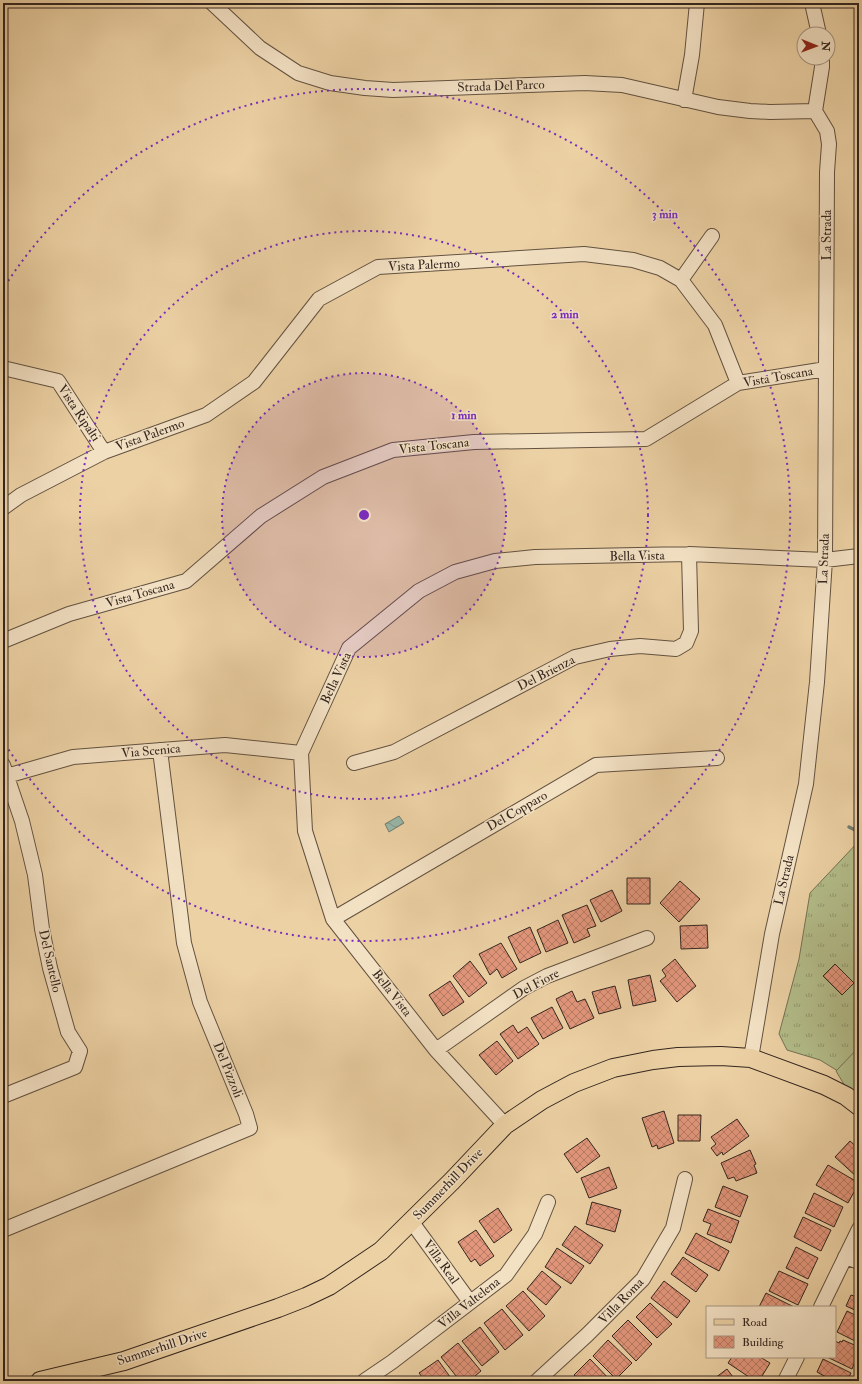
<svg xmlns="http://www.w3.org/2000/svg" width="862" height="1384" font-family="'IM FELL Double Pica',serif">
<style>
.grass{fill:url(#grass-tufts);stroke:#747254}
.pitch{fill:#b3bd8a;stroke:#747254}
.water{fill:url(#water-waves);stroke:#717d71}
.lines{fill:none;stroke-linecap:round;stroke-linejoin:round}
.stream{stroke:#717d71;stroke-width:3.5}
.building{fill:url(#building-cross-hatch);stroke:#34261f}
.minor-casing{stroke:#625140;stroke-width:16}
.major-casing{stroke:#34261f;stroke-width:20}
.minor{stroke:#f3e1c4;stroke-width:14}
.major{stroke:#ecd1a4;stroke-width:18}
.ring{fill:none;stroke:#7b2cbf;stroke-width:2;stroke-dasharray:2 4}
.labels{text-anchor:middle;dominant-baseline:central;stroke-width:3;stroke-linejoin:round;paint-order:stroke}
.street-label{font-size:13px;fill:#34261f;stroke:#f3e1c4}
.centre{fill:#7b2cbf;stroke:#f3e1c4;stroke-width:2}
.ring-label{font-size:12px;text-anchor:middle;font-weight:bold;fill:#7b2cbf;stroke:#f3e1c4;stroke-width:3;stroke-linejoin:round;paint-order:stroke}
</style>
<defs>
<pattern id="grass-tufts" width="24" height="20" patternUnits="userSpaceOnUse"><rect width="24" height="20" fill="#b3bd8a"/><path d="M3 7l-1-3M5 7V3M7 7l1-3M15 17l-1-3M17 17v-4M19 17l1-3" fill="none" stroke="#929970"/></pattern>
<pattern id="water-waves" width="16" height="10" patternUnits="userSpaceOnUse"><rect width="16" height="10" fill="#99b7a8"/><path d="M0 5q4-4 8 0t8 0" fill="none" stroke="#7e9588"/></pattern>
<pattern id="building-cross-hatch" width="8" height="8" patternUnits="userSpaceOnUse"><rect width="8" height="8" fill="#e2967b"/><path d="M0 0l8 8M0 8l8-8" fill="none" stroke="#b87a64"/></pattern>
</defs>
<rect width="100%" height="100%" fill="#ecd1a4"/>
<filter id="stains"><feTurbulence type="fractalNoise" baseFrequency=".005" numOctaves="4"/><feColorMatrix values="0 0 0 0 .2 0 0 0 0 .09 0 0 0 0 .02 0 0 0 .5 -.17"/></filter>
<radialGradient id="worn" r=".72"><stop offset=".6" stop-color="#630" stop-opacity="0"/><stop offset="1" stop-color="#630" stop-opacity=".3"/></radialGradient>
<path class="grass" d="M859 841V1084L820 1060 787 1050 779 1034 799 959 810 893Z"/>
<path class="pitch" d="M859 1047V1093L845 1086 836 1071Z"/>
<path class="water" d="M399 816 404 823 389 832 385 824Z"/>
<g class="lines">
<path class="stream" d="M849 827 859 832"/>
</g>
<path class="building" d="M627 878H650V904H627Z
M680 881 700 899 679 922 660 903Z
M612 890 622 911 601 922 590 900Z
M587 905 596 926 587 929 590 936 574 943 562 915Z
M558 920 568 943 546 952 537 930Z
M707 925 708 948 681 949 680 926Z
M530 927 541 953 520 963 508 937Z
M501 943 517 969 502 978 497 969 490 975 479 954Z
M675 959 696 986 677 1002 660 981 666 976 662 970Z
M470 961 487 983 469 997 453 976Z
M835 964 854 983 842 995 823 976Z
M650 975 656 1001 633 1006 628 980Z
M450 981 464 1002 443 1016 429 995Z
M615 986 621 1008 599 1014 592 992Z
M572 991 577 1002 585 999 594 1018 570 1029 556 999Z
M552 1007 563 1028 543 1039 531 1018Z
M513 1025 518 1033 527 1027 539 1044 518 1059 500 1034Z
M497 1041 513 1061 496 1075 479 1055Z
M664 1111 674 1143 658 1149 657 1145 652 1147 642 1118Z
M678 1115H701L700 1141H678Z
M737 1119 749 1136 723 1155 722 1152 717 1156 711 1148 716 1144 711 1137Z
M587 1138 600 1156 577 1173 564 1154Z
M850 1141 859 1149 858 1178 835 1157Z
M750 1150 756 1164 754 1165 757 1173 736 1181 734 1177 728 1179 721 1163Z
M828 1165 859 1183 848 1203 816 1185Z
M609 1167 617 1188 589 1198 581 1178Z
M723 1186 748 1196 740 1217 715 1207Z
M814 1193 843 1207 834 1227 805 1213Z
M592 1202 621 1210 615 1232 586 1224Z
M498 1208 512 1230 494 1243 479 1221Z
M708 1209 739 1221 731 1243 707 1234 711 1224 703 1221Z
M803 1217 831 1230 821 1251 794 1237Z
M575 1226 603 1245 590 1264 562 1245Z
M476 1230 494 1256 480 1266 475 1259 471 1262 458 1242Z
M696 1233 729 1251 719 1271 685 1253Z
M796 1247 818 1258 808 1279 786 1268Z
M557 1248 584 1266 571 1284 545 1267Z
M683 1257 708 1275 696 1292 671 1274Z
M542 1271 561 1287 546 1305 527 1289Z
M779 1271 808 1284 798 1305 769 1291Z
M664 1281 690 1301 677 1318 651 1298Z
M523 1291 545 1316 529 1331 506 1306Z
M766 1293 794 1307H759Z
M859 1294V1312L846 1306 851 1295 857 1297Z
M650 1303 672 1324 657 1338 636 1317Z
M502 1309 523 1335 505 1350 484 1323Z
M847 1311 859 1317V1343L837 1332Z
M628 1320 652 1344 636 1361 612 1336Z
M480 1327 499 1352 482 1366 462 1341Z
M608 1340 632 1363 616 1379 593 1356Z
M843 1340 859 1347V1361L857 1366 854 1364 852 1369 827 1357H835V1341L839 1343 840 1341 842 1342Z
M458 1343 481 1371 469 1381H460L441 1357Z
M732 1357H760L770 1363 759 1381H755L728 1363Z
M590 1359 611 1381H580L574 1375Z
M823 1359 851 1373 847 1381H825L826 1377 817 1372Z
M438 1360 453 1381H425L419 1373Z
M727 1369 736 1381H711Z
M414 1377 417 1381H409Z"/>
<g class="lines">
<g class="minor-casing">
<path id="minor" d="M212 3 260 48 298 73 330 83 365 88 393 90 585 83 622 85 718 107 750 111 770 112 815 111
M812 3 819 34
M684 100 692 55 697 3
M681 280 712 236
M3 368 58 381 104 452
M3 508 21 495 104 452 206 415 254 382 319 299 378 267 584 254 633 260 660 268 681 280 715 325 738 383
M3 641 69 614 186 581 261 516 323 477 393 450 474 442 646 439 738 383 826 369
M354 763 394 752 575 657 610 649 640 646 676 649 686 643 691 631 689 554
M3 765 22 821 35 875 42 929 50 968 68 1032 80 1051 75 1067 3 1096
M3 777 73 757 225 745 301 753
M333 919 596 765 717 758
M436 1050 524 988 547 976 647 938
M751 1058 772 934 806 784 817 682 825 560 827 172 829 144 827 131 815 111 822 67V58
M505 1125 436 1050 333 919 305 831 301 753 349 648 419 591 455 572 495 561 535 557 689 554 825 560 859 556
M411 1221 470 1302
M3 1230 250 1128 246 1114 200 1002 184 943 160 750
M845 1257 859 1262
M821 1307 859 1229
M364 1381 392 1362 506 1275 535 1234 548 1202
M537 1381 587 1335 643 1279 673 1228 685 1179
M785 1381 797 1357"/>
</g>
<g class="major-casing">
<path id="major" d="M40 1381 124 1361 278 1308 306 1297 329 1286 381 1251 452 1181 505 1125 542 1100 574 1083 613 1068 653 1060 678 1057 721 1056 751 1058 824 1085 846 1096 859 1106"/>
</g>
<use href="#minor" class="minor"/>
<use href="#major" class="major"/>
</g>
<circle cx="364" cy="515" r="142" fill="#7b2cbf" fill-opacity=".12"/>
<g class="ring">
<circle cx="364" cy="515" r="142"/>
<circle cx="364" cy="515" r="284"/>
<path d="M5 286A426 426 0 1 1 5 744"/>
</g>
<g class="labels">
<g class="street-label">
<text transform="translate(501 86) rotate(-2)">Strada Del Parco</text>
<text transform="translate(827 235) rotate(-90)">La Strada</text>
<text transform="translate(424 265) rotate(-3)">Vista Palermo</text>
<text transform="translate(778 377) rotate(-10)">Vista Toscana</text>
<text transform="translate(79 413) rotate(56)">Vista Ripalti</text>
<text transform="translate(150 435) rotate(-20)">Vista Palermo</text>
<text transform="translate(434 446) rotate(-6)">Vista Toscana</text>
<text transform="translate(637 556) rotate(-1)">Bella Vista</text>
<text transform="translate(824 559) rotate(-88)">La Strada</text>
<text transform="translate(140 594) rotate(-16)">Vista Toscana</text>
<text transform="translate(546 673) rotate(-27)">Del Brienza</text>
<text transform="translate(336 678) rotate(-65)">Bella Vista</text>
<text transform="translate(151 751) rotate(-5)">Via Scenica</text>
<text transform="translate(517 811) rotate(-30)">Del Copparo</text>
<text transform="translate(784 880) rotate(-77)">La Strada</text>
<text transform="translate(50 961) rotate(77)">Del Santello</text>
<text transform="translate(536 984) rotate(-28)">Del Fiore</text>
<text transform="translate(392 993) rotate(52)">Bella Vista</text>
<text transform="translate(228 1070) rotate(68)">Del Pizzoli</text>
<text transform="translate(448 1184) rotate(-46)">Summerhill Drive</text>
<text transform="translate(441 1262) rotate(54)">Villa Real</text>
<text transform="translate(621 1301) rotate(-46)">Villa Roma</text>
<text transform="translate(469 1303) rotate(-38)">Villa Valtelena</text>
<text transform="translate(162 1347) rotate(-18)">Summerhill Drive</text>
</g>
</g>
<circle cx="364" cy="515" r="6" class="centre"/>
<g class="ring-label">
<text x="665" y="218">3 min</text>
<text x="565" y="318">2 min</text>
<text x="464" y="419">1 min</text>
</g>
<rect width="862" height="1384" fill="none" stroke="#ecd1a4" stroke-width="16"/>
<rect x="4" y="4" width="854" height="1376" fill="none" stroke="#34261f" stroke-width="2"/>
<rect x="8" y="8" width="846" height="1368" fill="none" stroke="#34261f"/>
<rect x="706" y="1306" width="130" height="52" fill="#f3e1c4" stroke="#a79682"/>
<rect x="714" y="1319" width="20" height="6" fill="#ecd1a4" stroke="#a79682"/>
<text x="742" y="1326" font-size="12" fill="#34261f">Road</text>
<rect x="714" y="1336" width="20" height="12" fill="url(#building-cross-hatch)" stroke="#a79682"/>
<text x="742" y="1346" font-size="12" fill="#34261f">Building</text>
<g transform="translate(816 46) rotate(91)"><circle r="19" fill="#f3e1c4" stroke="#a79682"/>
<path d="M0-3L7 15L0 10L-7 15Z" fill="#8f2418"/>
<text y="-6" font-size="11" font-weight="bold" text-anchor="middle" fill="#34261f">N</text>
</g>
<rect width="100%" height="100%" filter="url(#stains)"/>
<rect width="100%" height="100%" fill="url(#worn)"/>
</svg>
